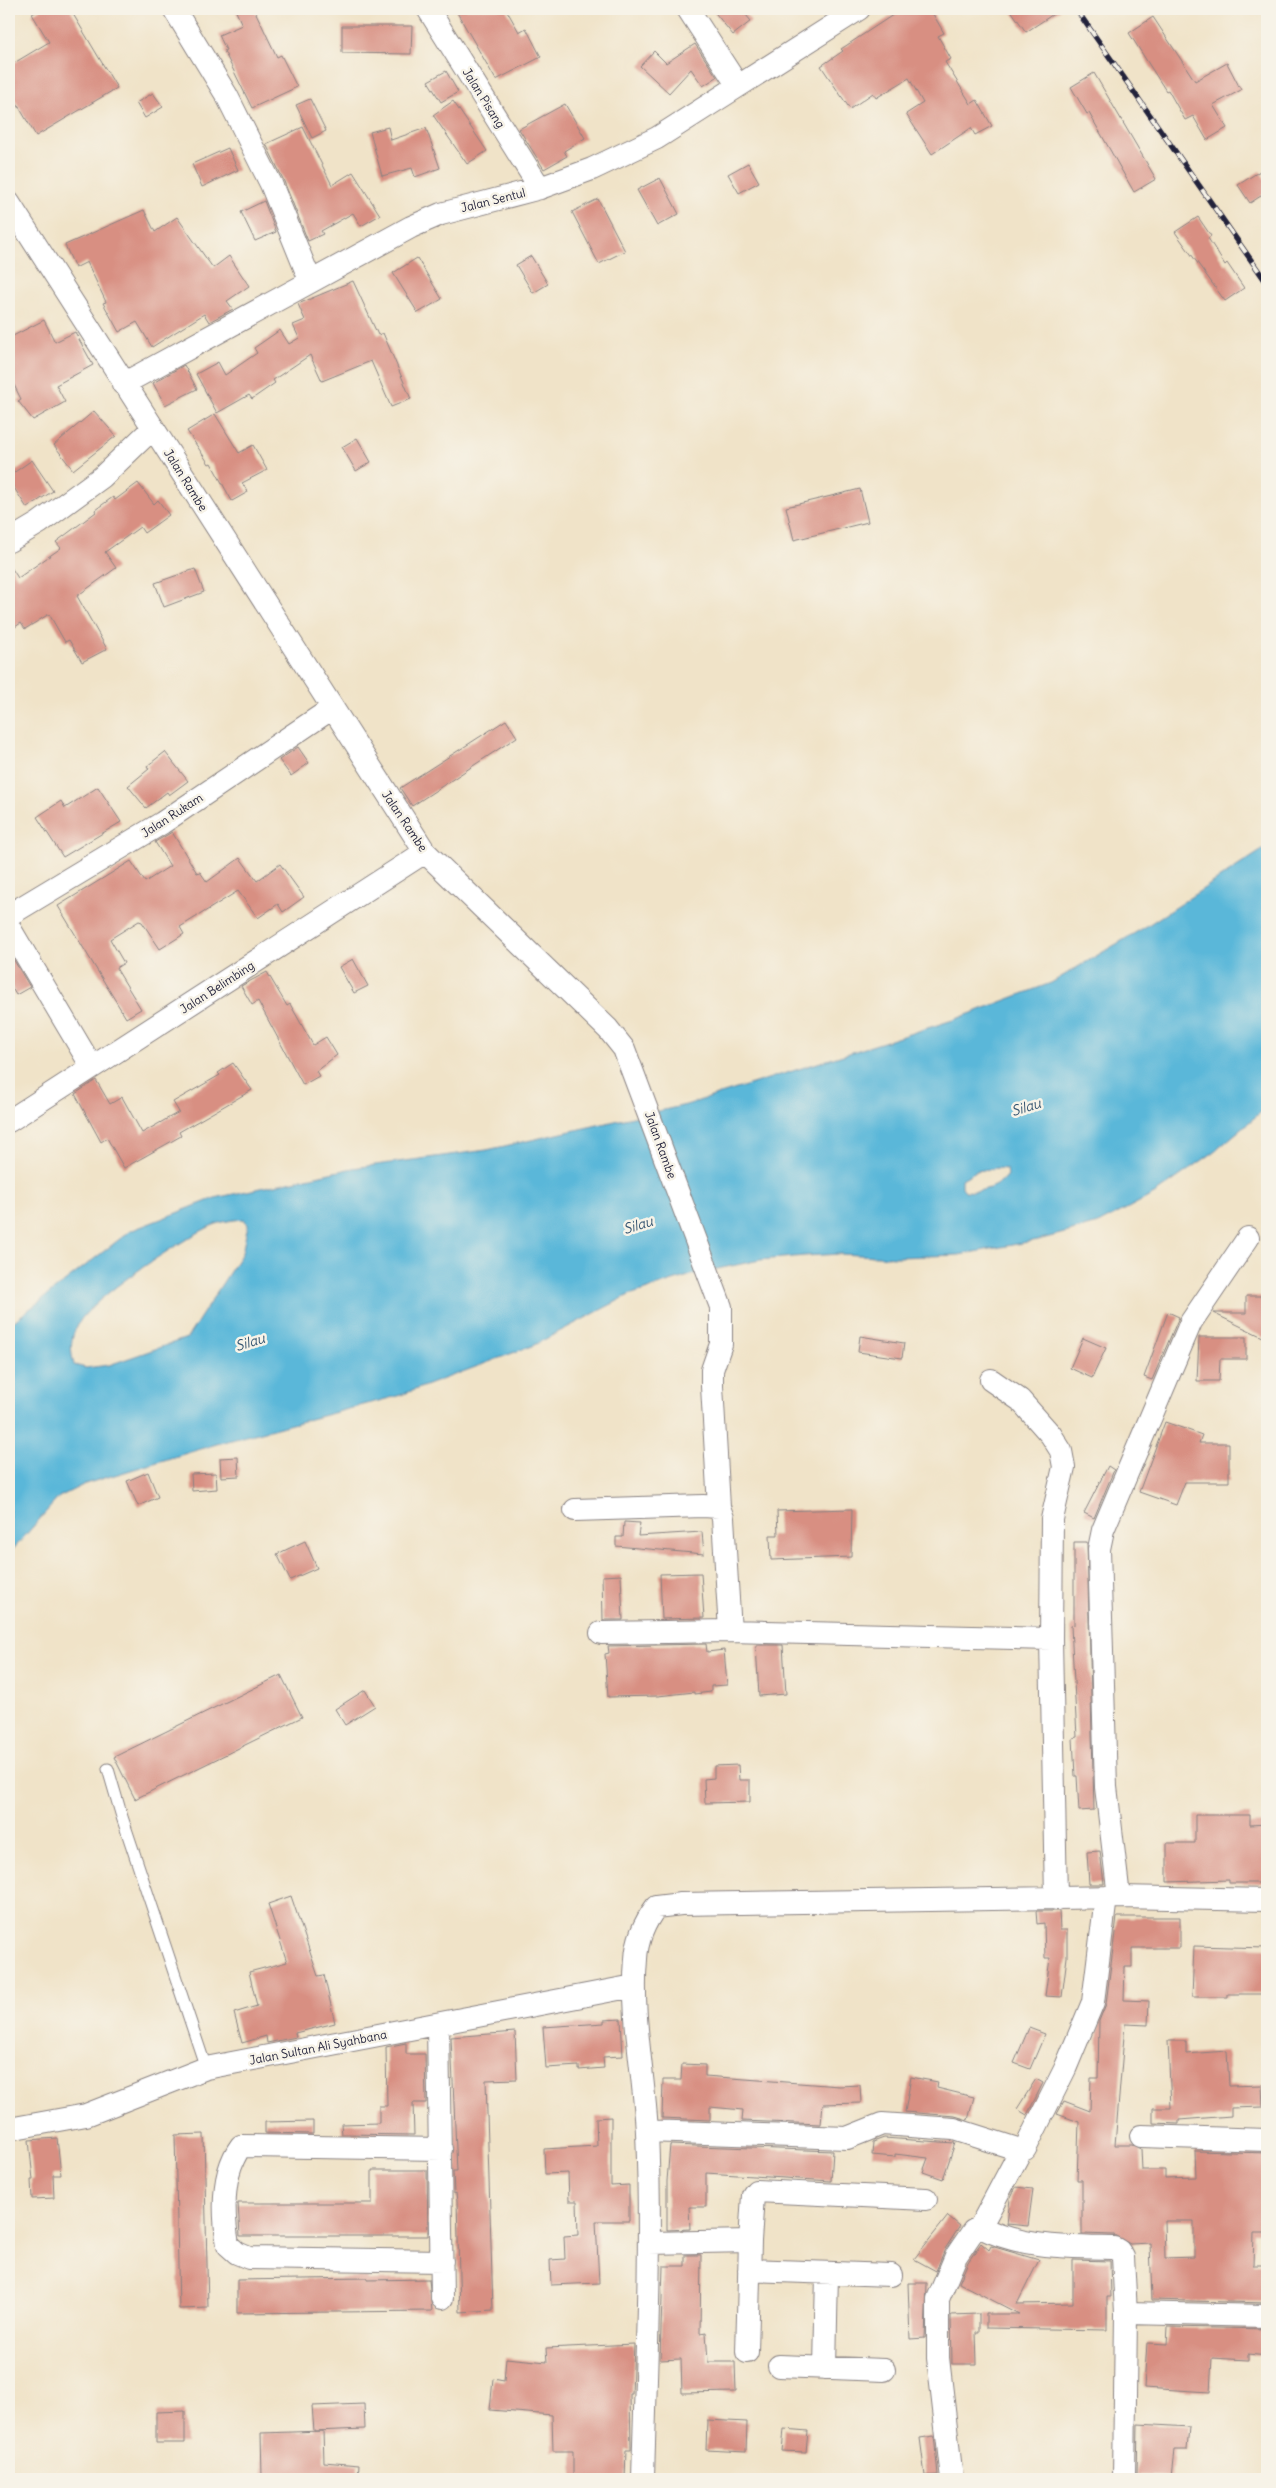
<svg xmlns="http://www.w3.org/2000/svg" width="1276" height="2488" font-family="Delius,sans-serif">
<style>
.water{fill:#5ab7d9;stroke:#3e6c8a;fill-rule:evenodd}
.building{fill:#d88f82;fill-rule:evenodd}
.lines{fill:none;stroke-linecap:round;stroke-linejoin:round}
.lane-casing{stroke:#898282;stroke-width:13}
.street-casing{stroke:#898282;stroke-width:24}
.lane{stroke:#fff;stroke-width:11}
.street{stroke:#fff;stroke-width:22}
.rail-casing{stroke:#22223b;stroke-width:5.5}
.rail{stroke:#f7f3e8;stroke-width:4;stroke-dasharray:11;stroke-linecap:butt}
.labels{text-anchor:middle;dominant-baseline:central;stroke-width:5;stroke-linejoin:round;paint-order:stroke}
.street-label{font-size:12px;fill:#22223b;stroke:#f7f3e8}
.water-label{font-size:14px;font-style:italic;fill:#365672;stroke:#f7f3e8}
</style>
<rect width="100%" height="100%" fill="#f7f3e8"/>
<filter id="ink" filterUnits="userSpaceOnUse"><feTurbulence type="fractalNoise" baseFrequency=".02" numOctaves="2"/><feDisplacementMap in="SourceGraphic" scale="10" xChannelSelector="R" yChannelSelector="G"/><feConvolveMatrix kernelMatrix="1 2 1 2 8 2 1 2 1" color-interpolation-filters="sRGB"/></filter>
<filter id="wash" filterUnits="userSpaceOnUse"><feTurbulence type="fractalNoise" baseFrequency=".0096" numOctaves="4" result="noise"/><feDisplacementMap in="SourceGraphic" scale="20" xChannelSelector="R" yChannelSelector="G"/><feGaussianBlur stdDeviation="1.12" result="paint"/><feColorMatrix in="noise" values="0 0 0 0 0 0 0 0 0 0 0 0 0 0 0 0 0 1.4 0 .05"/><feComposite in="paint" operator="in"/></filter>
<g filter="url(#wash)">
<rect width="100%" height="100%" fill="#f0e3c8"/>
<path class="water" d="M1267 847V1107L1214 1152 1156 1193 1098 1224 1038 1240 959 1255 897 1257 840 1254 804 1256 760 1260 698 1273 629 1295 534 1345 401 1395 220 1443 85 1484 59 1497 9 1554V1325L130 1231 215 1198 353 1168 487 1150 686 1105 956 1019 1051 983 1145 927ZM997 1168 1006 1169 1007 1175C999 1187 980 1193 965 1191L962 1187V1179L976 1171ZM244 1219 248 1225 242 1253 187 1338 109 1365 86 1368 74 1365C70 1349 70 1339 78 1324 93 1297 177 1243 207 1228 218 1222 231 1220 244 1219Z"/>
<g id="blocks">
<path class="building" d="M41 9H70L117 88 36 136 9 90V66L49 42 32 14Z
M235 9H254L277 57 281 55 297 87 252 108 224 51 226 50 219 35 242 25Z
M455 9H506L519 32 526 28 541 57 496 80Z
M712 9H741L751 21 733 35Z
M902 9H930L944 33 938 36 951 59 945 62 971 104 977 100 992 126 975 135 971 128 932 154 906 114 923 103 909 78 876 98 873 93 850 109 821 66 843 51 841 49Z
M1010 9H1061L1026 32Z
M1153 17 1195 81 1227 63 1241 90 1213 105 1227 128 1207 140 1193 116 1185 120 1168 90 1166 91 1129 33Z
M342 26H412L411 54 342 53Z
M695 44 717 77 703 86 691 69 669 93 640 66 654 51 666 63Z
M446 71 458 92 441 102 428 81Z
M1094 73 1156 179 1134 192 1089 113 1087 114 1071 87Z
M153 93 163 107 145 118 136 103Z
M310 99 326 131 312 138 296 105Z
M453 101 487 151 467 164 433 115Z
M565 104 585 138 564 151 567 156 544 169 519 129Z
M303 127 332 185 353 172 380 215 361 226 353 213 321 231 323 234 308 241 283 179 266 144Z
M388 127 391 140 426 128 440 168 415 177 412 168 382 176 370 132Z
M228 148 238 170 202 187 192 164Z
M748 163 759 182 739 193 728 174Z
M1260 171 1267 182V192L1250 203 1238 185Z
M660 178 679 214 657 226 637 190Z
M598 199 625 251 599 264 572 212Z
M264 201 276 232 255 241 241 212Z
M144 210 155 232 177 217 213 268 229 256 249 286 227 301 233 309 209 322 204 314 152 347 137 322 119 332 103 303 106 302 87 262 75 268 65 245Z
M1198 217 1211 236 1208 238 1225 265 1227 263 1244 288 1225 301 1175 232Z
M531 256 548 284 533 293 516 265Z
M417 258 442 299 418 313 393 273Z
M353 281 378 335 383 333 411 399 391 407 371 361 322 381 310 355 273 380 275 383 252 399 249 395 217 413 196 374 218 362 225 375 257 353 254 348 280 330 289 344 299 338 293 325 305 320 298 304Z
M44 320 55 342 75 332 93 365 56 385 65 402 33 420 18 401 21 399 9 375V338Z
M184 365 197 389 165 405 153 383Z
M94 411 116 436 73 470 54 445Z
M215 414 239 453 253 445 267 470 242 483 248 492 232 501 211 463 209 464 187 431Z
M357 438 371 462 356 471 342 447Z
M32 460 53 491 27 508 9 480V476Z
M138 483 154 504 158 500 169 515 144 533 140 527 105 552 116 568 77 596 107 649 82 662 69 640 65 642 49 614 25 629 21 623 9 631V564L18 578 61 548 56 542 96 512 95 510 113 497 115 500Z
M860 489 868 522 794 540 786 507Z
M195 569 204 592 164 607 155 583Z
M506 720 517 737 412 806 400 788Z
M298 747 309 763 291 776 279 760Z
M165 752 188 781 169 795 167 792 146 808 128 786 149 769 147 766Z
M98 787 121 822 63 857 37 817 61 801 65 808Z
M172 832 197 873 200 872 207 882 240 858 257 881 280 864 304 897 283 912 278 904 258 918 238 891 180 927 184 934 160 949 142 922 139 921 110 939 124 963 116 968 141 1009 126 1018 58 906 131 861 145 882 170 866 155 842Z
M9 952 30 987 16 995 9 983Z
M353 959 368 986 354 993 339 967Z
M267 972 287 1006 290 1004 313 1045 326 1037 337 1055 316 1071 319 1076 303 1085 258 1001 252 1005 241 986Z
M233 1063 252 1090 179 1132 181 1136 124 1168 107 1138 101 1142 75 1094 96 1080 110 1104 122 1097 142 1133 179 1112 173 1102 220 1075 218 1073Z
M1246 1296H1267V1339L1213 1313H1246Z
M1168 1312 1179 1317 1152 1380 1144 1377Z
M860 1336 904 1343 902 1358 858 1352Z
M1199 1337H1246V1359H1220L1219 1381H1197Z
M1083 1338 1106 1348 1092 1378 1070 1368Z
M1165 1422 1202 1435 1199 1443H1229V1482H1185L1176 1505 1139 1492Z
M238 1457 239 1476 221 1477 220 1458Z
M1108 1466 1114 1470 1094 1518 1084 1513Z
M148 1472 158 1497 138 1506 127 1481Z
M216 1473 217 1489 192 1491 191 1474Z
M852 1509 851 1557 771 1560 770 1535H778L777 1511Z
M624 1522 640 1523 638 1536 702 1532 704 1554 616 1546V1537H623Z
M305 1541 317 1568 290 1580 277 1554Z
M1074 1542H1087L1094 1810 1079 1811 1077 1776H1075L1073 1738 1077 1737 1071 1626 1074 1625Z
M701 1573 704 1618 662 1619 660 1574Z
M621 1575 623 1620H603L602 1576Z
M706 1644 707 1652 724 1650 727 1685 711 1686V1692L694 1694V1692L658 1696 608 1697 605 1654 609 1653 608 1646Z
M756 1645H783L786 1694 759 1696Z
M281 1675 302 1717 135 1799 114 1757Z
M365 1690 375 1706 345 1725 335 1709Z
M738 1765 739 1780H750V1802L705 1803 704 1779 714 1778V1766Z
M1195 1815H1250V1825L1267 1824V1883H1229V1880L1167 1882V1843H1195Z
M1100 1851 1104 1884H1089L1087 1852Z
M291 1896 318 1976 324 1975 335 2023 295 2033 296 2037 267 2043 266 2036 242 2043 234 2013 257 2006 249 1972 287 1962 268 1904Z
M1036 1911H1059L1060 1930H1067V1957L1062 1997 1045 1996 1050 1958H1045L1044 1923 1037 1924Z
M1117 1917H1180V1948H1132V1967H1125L1124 2000 1149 2001 1148 2025 1125 2024 1115 2145H1132L1141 2149 1142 2170H1165V2178L1196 2177 1195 2151 1267 2153V2233H1254L1253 2265H1267V2303L1152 2300 1150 2243 1130 2244 1114 2235 1082 2234V2180H1077L1079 2122 1057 2114 1064 2101 1090 2111 1091 2078H1098L1099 2021 1106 2004ZM1164 2221H1194V2257L1165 2258Z
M1194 1946 1267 1948V1994H1228V1997H1192Z
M621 2019 623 2056 603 2057 604 2068 579 2070V2066L546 2068 543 2027 604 2023V2020Z
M1029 2028 1045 2034 1030 2069 1014 2063Z
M515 2032 517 2079 486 2080 493 2310 460 2312 457 2201 456 2193 454 2194 453 2171H457L451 2037Z
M1168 2041H1186V2054L1227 2051 1229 2086 1262 2085 1263 2107 1231 2108V2116L1179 2120V2124L1153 2123V2108H1171Z
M406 2043V2054H425L426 2103H413L414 2135 342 2134 341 2124 379 2123V2106H387L386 2047Z
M682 2064 705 2065V2076L839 2086 860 2085 861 2103 823 2104 821 2124 742 2121 743 2110 710 2107V2120L662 2118 663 2080H681Z
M911 2077 938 2082 937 2088 974 2097 968 2120 955 2116 905 2112Z
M1036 2079 1043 2083 1027 2115 1017 2109Z
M611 2117V2186L629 2185V2221H596L599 2283 551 2285 550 2260 565 2259 564 2236 578 2235 577 2201H569L568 2173 545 2174 544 2149 597 2146 596 2118Z
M313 2121V2134L265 2133V2122Z
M204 2134 208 2308 179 2309 175 2135Z
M57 2138 61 2175H53L54 2198 32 2199 31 2180H33L29 2140Z
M884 2138 955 2143 943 2179 923 2172 928 2158 895 2154V2157L872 2155 873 2142Z
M670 2145 833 2151 831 2181 706 2173V2207H689L690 2229 667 2230V2181Z
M372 2170H427L428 2236H240L238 2203H372Z
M1016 2187 1033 2189 1028 2226 1007 2224 1010 2199Z
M948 2216 960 2226 945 2249 936 2271 914 2259Z
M981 2243 989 2250 991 2246 1039 2260 1017 2304 1073 2303V2260L1110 2261 1111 2297H1107V2330L986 2328V2314H1019L959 2283 968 2262Z
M685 2255H701L700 2333 706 2332 708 2362H735L736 2392 682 2393 681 2359 660 2360 663 2266H685Z
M367 2278V2280L429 2279 432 2311 237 2313V2280Z
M908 2283H927L925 2338 910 2339Z
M979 2314V2332H976L977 2364H952L951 2315Z
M1168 2327 1267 2329V2356L1248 2354V2360L1212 2358 1210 2392 1144 2388 1147 2343 1167 2344Z
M634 2344 632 2394H630L631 2450H626L625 2479H573V2451H553L552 2415 490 2410 493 2379 504 2381 506 2358 547 2362 546 2348Z
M364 2404 365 2429 314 2431 312 2406Z
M185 2411V2443H156V2412Z
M707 2420 747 2422 746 2452 706 2450Z
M1138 2424 1189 2427 1187 2450H1174L1171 2477 1137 2475Z
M784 2429 808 2431 806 2452 782 2451Z
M323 2431 324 2462 359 2465 358 2479H305V2476L262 2477 261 2433Z
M934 2436 938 2475 925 2476 920 2438Z"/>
</g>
</g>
<g filter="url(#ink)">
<use href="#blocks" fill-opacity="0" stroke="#898282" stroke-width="1"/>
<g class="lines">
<g class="lane-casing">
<path id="lane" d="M108 1769 122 1817 206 2068"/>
</g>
<g class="street-casing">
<path id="street" d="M174 9 227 96 271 184 310 280
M428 9 540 188
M688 9 738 86
M9 203 425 852 608 1029 624 1049 721 1307V1344L712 1370V1386L719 1507
M123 384 411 227 441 214 540 188 592 169 657 138 859 9
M9 541 39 523 102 477 153 428
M9 915 162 823 331 709
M9 927 92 1067
M9 1121 425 852
M991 1380 1020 1400 1051 1435 1061 1451 1064 1467 1052 1519 1051 1639 1056 1899
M575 1510 703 1506 719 1507 723 1518 730 1631
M601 1633 730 1631 1051 1639
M1119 1897 1106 1787 1099 1549 1103 1530 1191 1322 1248 1238
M438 2024 442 2298
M9 2129 86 2115 206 2068 634 1986
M647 2131 847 2138 882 2124 954 2129 1017 2149H1025L1065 2069 1093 2002 1106 1897
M1141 2136 1267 2140
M441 2149 241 2146C221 2173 223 2214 228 2245L237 2253 249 2258 442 2261
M980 2227 1021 2150
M649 2243 750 2241
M749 2270 891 2275
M747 2352 750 2241 753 2195 756 2191 926 2199
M779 2366 884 2370
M825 2368 827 2273
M643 2479C646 2364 652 2247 647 2132 644 2074 631 2016 636 1959 637 1939 644 1923 656 1907L681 1904 1119 1897 1267 1900
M952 2479 938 2358V2299L956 2256 973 2231 980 2227C1022 2248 1067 2247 1114 2248L1119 2251 1123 2257 1126 2313
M1124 2479 1126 2313 1267 2316"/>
</g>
<use href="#lane" class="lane"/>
<use href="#street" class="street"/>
<g class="rail-casing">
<path id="rail" d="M1076 9 1267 283"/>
</g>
<use href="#rail" class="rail"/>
</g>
</g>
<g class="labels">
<g class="street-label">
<text transform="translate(484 98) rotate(58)">Jalan Pisang</text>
<text transform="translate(493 200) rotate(-14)">Jalan Sentul</text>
<text transform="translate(186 480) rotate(58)">Jalan Rambe</text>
<text transform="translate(172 815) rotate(-33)">Jalan Rukam</text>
<text transform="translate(405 821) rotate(56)">Jalan Rambe</text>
<text transform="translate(217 987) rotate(-33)">Jalan Belimbing</text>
<text transform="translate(661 1145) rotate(70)">Jalan Rambe</text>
<text transform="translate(318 2047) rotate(-11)">Jalan Sultan Ali Syahbana</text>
</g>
<g class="water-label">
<text transform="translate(1026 1107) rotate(-17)">Silau</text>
<text transform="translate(638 1225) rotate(-17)">Silau</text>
<text transform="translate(250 1342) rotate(-17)">Silau</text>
</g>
</g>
<rect width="1276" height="2488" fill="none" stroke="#f7f3e8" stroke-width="30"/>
</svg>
